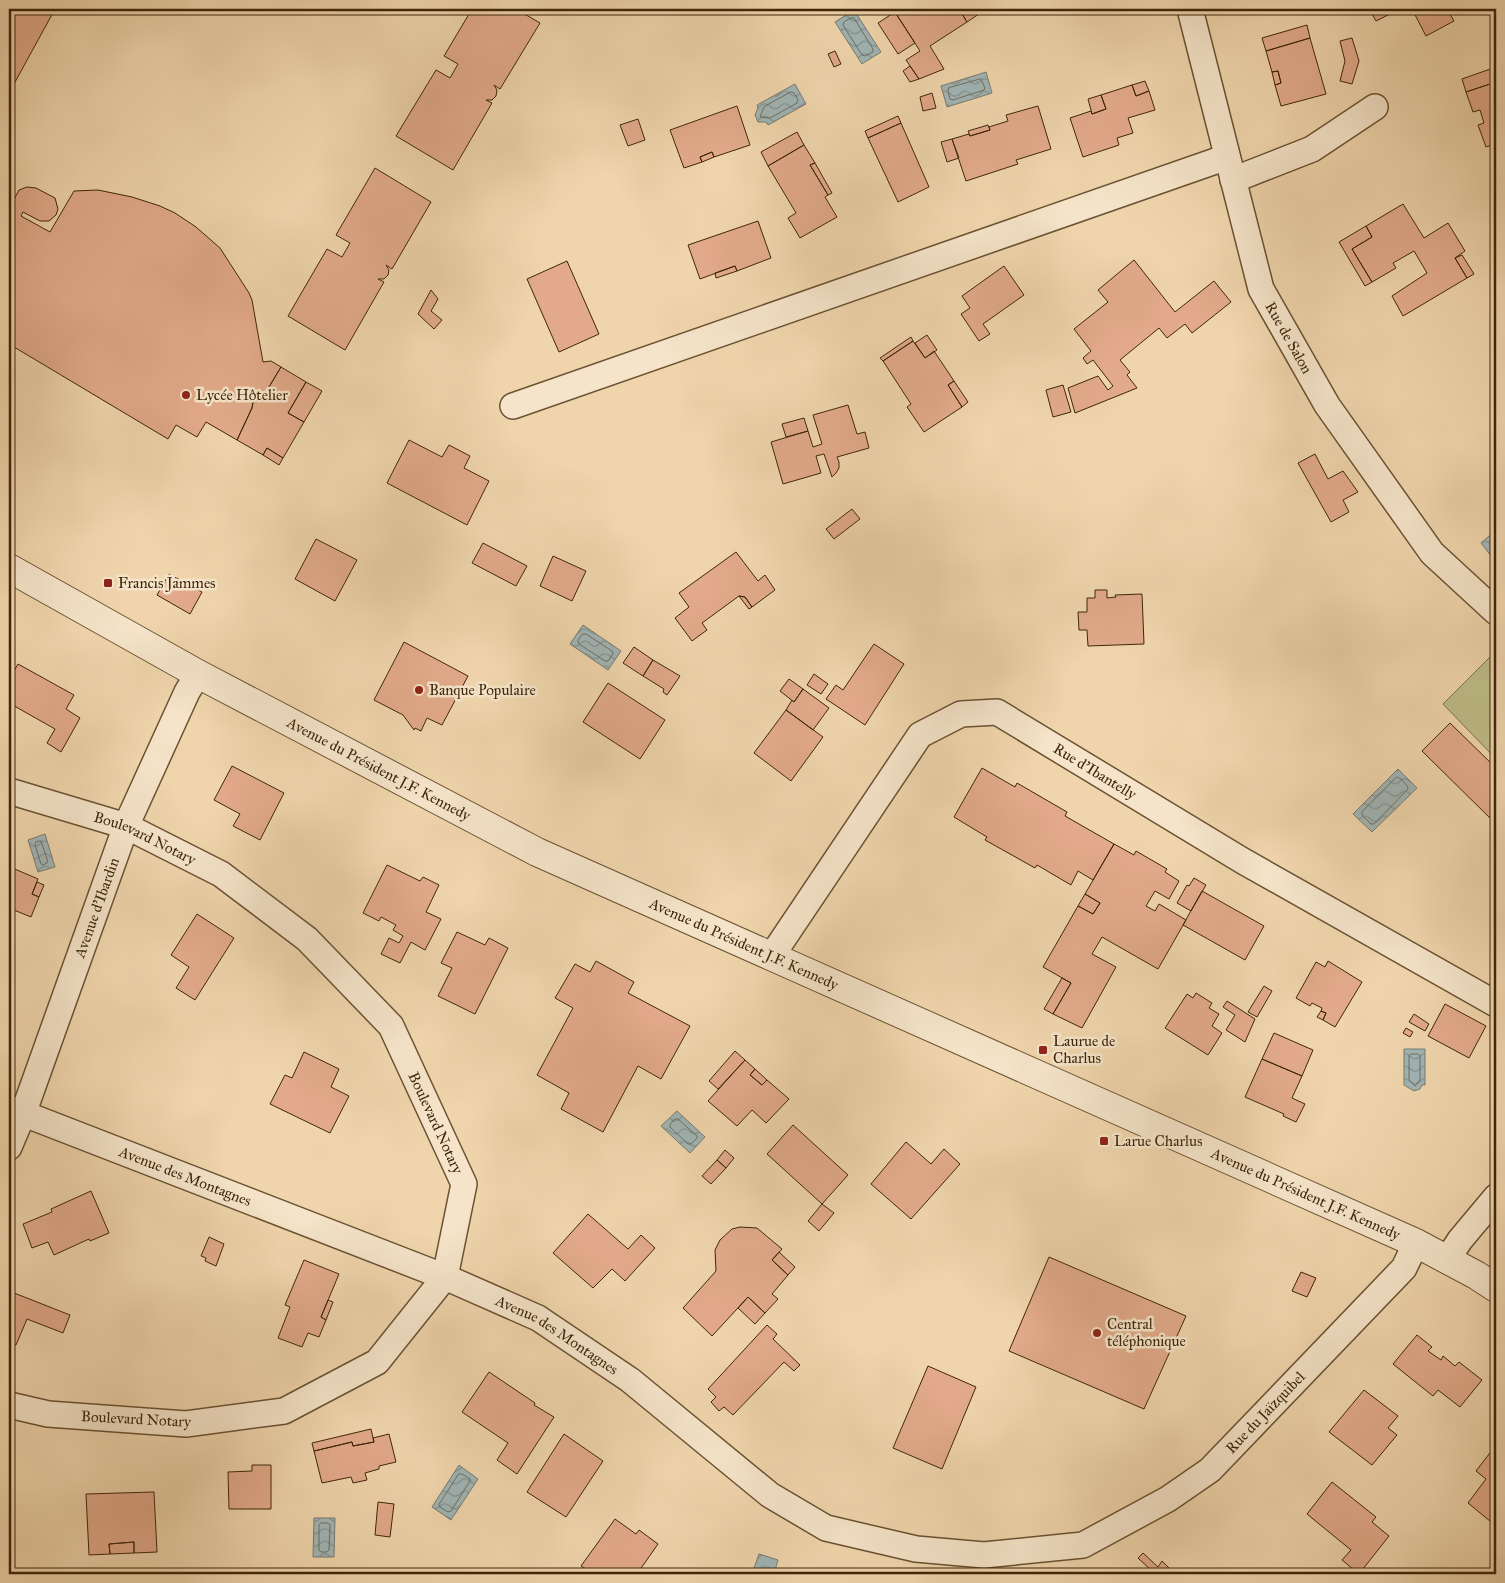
<svg xmlns="http://www.w3.org/2000/svg" width="1505" height="1583" font-family="'IM FELL Great Primer',serif">
<style>
.pitch{fill:#bdbc87;stroke:#7e7148}
.water{fill:url(#water-waves);stroke:#797c71}
.lines{fill:none;stroke-linecap:round;stroke-linejoin:round}
.shore{stroke:#6f6e60;stroke-width:1}
.building{fill:#e2aa8a;stroke:#3e260a}
.minor-casing{stroke:#6a5232;stroke-width:28}
.tertiary-casing{stroke:#6a5232;stroke-width:30}
.minor{stroke:#f5e4c9;stroke-width:25}
.tertiary{stroke:#f5e4c9;stroke-width:28}
.poi-dot{fill:#8f2418;stroke:#f5e4c9;stroke-width:2}
.labels{text-anchor:middle;dominant-baseline:central;stroke-width:5;stroke-linejoin:round;paint-order:stroke}
.street-label{font-size:15px;fill:#3e260a;stroke:#f5e4c9}
.poi-label{font-size:15px;fill:#3e260a;stroke:#f5e4c9;text-anchor:start}
</style>
<defs>
<pattern id="water-waves" width="16" height="10" patternUnits="userSpaceOnUse" patternTransform="scale(1.25)"><rect width="16" height="10" fill="#a0b5b6"/><path d="M0 5q4-4 8 0t8 0" fill="none" stroke="#849392"/></pattern>
</defs>
<rect width="100%" height="100%" fill="#f0d5ac"/>
<filter id="stains"><feTurbulence type="fractalNoise" baseFrequency=".004" numOctaves="4"/><feColorMatrix values="0 0 0 0 .2 0 0 0 0 .09 0 0 0 0 .02 0 0 0 .5 -.17"/></filter>
<radialGradient id="worn" r=".72"><stop offset=".6" stop-color="#630" stop-opacity="0"/><stop offset="1" stop-color="#630" stop-opacity=".3"/></radialGradient>
<path class="pitch" d="M1496 651V759L1443 704Z"/>
<path class="water" d="M854 10 881 52 862 64 835 22Z
M986 72 992 93 947 107 941 86Z
M795 84 806 104 768 125 766 122H758L755 115 758 108 757 105Z
M1496 530V560L1495 561 1481 543Z
M583 625 621 651 608 670 570 644Z
M1398 769 1417 788 1372 832 1353 814Z
M45 834 55 867 38 872 28 840Z
M1404 1049H1425V1085H1422L1420 1089 1414 1091 1404 1085Z
M677 1111 705 1137 690 1153 661 1126Z
M459 1465 478 1479 451 1520 432 1507Z
M314 1518H335L334 1557H313Z
M759 1554 778 1560 774 1574H752Z"/>
<g class="lines">
<path class="shore" d="M851 18H854L873 49V52L865 56 862 55 843 25 844 22Z
M981 79 985 88 984 90 953 100 950 99 948 91 949 88Z
M791 92 794 93 798 100 797 103 770 118 760 117 764 107Z
M583 634H586L612 651 613 654 608 661H605L579 644 578 641Z
M1397 777C1401 778 1408 785 1408 789L1374 824H1371L1362 815V812Z
M41 841 48 862 43 865 41 864 35 845 36 842Z
M1411 1054H1418L1420 1056V1080L1415 1086 1409 1080V1056Z
M675 1119H678L697 1136V1138L691 1144H688L670 1127V1125Z
M459 1474H462L470 1479V1481L451 1511 448 1512 440 1507 439 1505Z
M321 1523H328L330 1525 329 1550 327 1552H321L319 1550V1525Z"/>
</g>
<path class="building" d="M9 9H55L9 93Z
M472 9H516L540 23 500 89 494 85 497 90 496 96 492 100H486L492 103 453 170 396 136 436 70 450 78 458 64 444 56Z
M893 9H959L967 22 930 46 944 69 919 79 906 60 920 51Z
M959 9H975L979 14 967 22Z
M1369 9H1400L1376 21Z
M1412 9H1447L1454 21 1426 36Z
M895 12 915 43 898 54 878 23Z
M1307 25 1310 38 1266 51 1262 38Z
M1310 38 1326 94 1281 106 1275 85 1281 83 1278 71 1272 72 1266 51Z
M1352 38 1359 61 1352 84 1340 81 1345 61 1340 41Z
M835 51 841 64 834 67 828 54Z
M910 66 919 79 910 82 903 71Z
M1496 67V82L1466 92 1462 79Z
M1278 71 1281 83 1275 85 1272 72Z
M1145 81 1149 91 1136 96 1132 85Z
M1496 82V157L1492 145 1486 147 1478 125 1484 123 1480 110 1473 112 1466 92Z
M1132 85 1136 96 1149 91 1155 110 1128 118 1133 133 1117 138 1119 145 1083 157 1070 118 1091 111 1092 114 1106 109 1101 95Z
M932 93 936 108 923 111 920 97Z
M1101 95 1106 109 1092 114 1088 99Z
M737 106 750 145 714 157 712 152 700 157 702 162 684 168 670 130Z
M1038 106 1051 149 1016 160 1018 164 966 181 952 139 969 134 970 136 990 130 989 127 1008 121 1006 115Z
M898 116 901 123 868 138 865 131Z
M638 119 645 140 628 146 620 125Z
M901 123 929 187 898 202 868 138Z
M988 125 990 130 970 136 968 131Z
M797 132 804 145 768 166 761 152Z
M952 139 959 158 947 162 941 142Z
M804 145 815 163 810 165 828 195 825 197 837 217 800 238 788 218 796 213 768 166Z
M712 152 714 157 702 162 700 157Z
M815 163 832 193 828 195 810 165Z
M375 168 431 202 392 269 386 265 389 270 388 275 384 279H378L384 282 345 350 288 316 327 249 342 257 350 243 336 235Z
M27 187 36 188 55 198 58 209 56 215 49 221H40L23 212 21 216 50 232 74 191 98 190 132 197 160 206 175 213 196 227 220 248 249 293 252 300 263 362 271 361 281 367 263 397 255 392 252 408 237 440 206 422 197 437 176 425 168 439 9 344V206L10 207 19 190Z
M1403 204 1424 238 1448 223 1465 251 1455 258 1467 278 1403 316 1392 296 1427 273 1414 251 1393 263 1396 268 1372 282 1352 249 1372 237 1366 226Z
M758 221 771 258 737 271 735 266 700 279 688 245Z
M1496 222V238L1490 235Z
M1366 226 1372 237 1352 249 1372 282 1365 286 1339 242Z
M1462 255 1474 274 1467 278 1455 258Z
M1134 260 1175 312 1214 281 1231 302 1192 333 1185 324 1167 338 1159 328 1120 360 1130 372 1127 375 1137 388 1075 413 1068 388 1098 376 1108 390 1113 386 1093 360 1087 364 1083 358 1091 351 1074 329 1108 302 1098 290Z
M567 261 599 334 559 352 527 279Z
M735 266 737 271 716 278 715 273Z
M1004 266 1024 295 983 324 990 334 979 341 961 314 970 308 962 296Z
M431 290 438 299 431 311 442 320 434 329 418 314Z
M927 335 937 350 925 358 915 343Z
M911 337 913 341 883 361 880 358Z
M913 341 925 358 934 351 954 381 948 385 962 407 924 432 907 407 911 404 883 361Z
M281 367 306 382 288 413 304 422 283 458 267 448 263 455 237 440 252 408 255 392 263 397Z
M954 381 968 402 962 407 948 385Z
M306 382 322 391 304 422 288 413Z
M1063 385 1071 412 1053 417 1046 390Z
M848 405 857 434 865 432 869 448 837 457 839 462V468L836 473 832 477 824 454 816 456 821 473 783 484 771 442 808 431 813 447 822 444 813 415Z
M804 418 808 431 786 437 782 424Z
M409 440 442 457 449 445 470 456 464 468 489 481 467 525 387 483Z
M267 448 283 458 279 465 263 455Z
M1315 454 1328 479 1343 471 1358 492 1343 500 1349 512 1331 522 1298 463Z
M852 509 860 519 834 539 826 529Z
M316 539 357 560 335 601 295 579Z
M483 543 527 566 516 586 472 563Z
M736 552 758 581 765 575 775 590 752 607 745 597 739 596 702 623 707 630 692 641 675 618 689 607 679 593Z
M553 556 586 571 572 601 540 586Z
M169 574 202 592 190 614 157 595Z
M1095 590H1107V598L1116 597 1115 595 1142 594 1144 644 1088 646 1087 630H1079L1078 612H1087V598H1095Z
M739 596 745 597 752 607 749 609Z
M404 642 468 676 442 725 427 718 421 731 415 728 414 730 403 715 374 700Z
M874 644 904 664 865 725 826 699 836 685 843 690Z
M634 647 653 660 643 676 623 663Z
M653 660 680 676 667 695 663 692 664 689 643 676Z
M18 664 74 695 66 709 80 718 61 752 47 743 55 729 9 703V680Z
M814 674 828 684 821 694 807 685Z
M789 679 803 689 794 702 780 691Z
M608 683 665 720 640 759 583 722Z
M803 689 829 708 813 730 786 710 792 700 794 702Z
M786 710 823 737 791 781 754 753Z
M1450 723 1496 768V824L1422 751Z
M232 766 284 793 260 840 233 826 240 814 214 800Z
M982 768 1015 787 1017 783 1067 812 1065 816 1114 844 1093 880 1078 871 1071 885 1037 865 1035 868 985 840 987 837 954 817Z
M1114 844 1134 855 1136 851 1167 869 1165 872 1179 881 1169 899 1155 891 1146 906 1155 911 1159 904 1186 920 1158 969 1102 937 1092 954 1116 967 1082 1028 1053 1014 1071 983 1043 967 1078 906 1093 914 1100 903 1085 894Z
M387 865 420 881 423 877 439 885 426 912 441 919 425 950 411 942 400 963 381 954 389 938 399 943 403 936 393 930 396 925 381 917 379 921 363 913Z
M10 867 38 879 32 894 39 897 31 917 9 908Z
M1194 878 1206 885 1191 911 1177 903 1187 885 1189 886Z
M37 882 44 885 39 897 32 894Z
M1202 891 1264 926 1245 960 1183 925Z
M1085 894 1100 903 1093 914 1078 906Z
M197 914 234 938 195 1000 176 988 189 967 171 955Z
M457 932 485 945 489 938 508 948 475 1014 438 996 452 968 441 963Z
M596 961 634 982 628 993 690 1026 661 1079 638 1066 603 1132 561 1109 569 1093 537 1075 573 1008 555 998 575 964 590 972Z
M1328 961 1362 982 1335 1027 1323 1020 1326 1013 1321 1011 1322 1008 1312 1003 1310 1006 1296 998 1316 962 1325 967Z
M1062 978 1071 983 1053 1014 1044 1009Z
M1264 986 1272 991 1257 1017 1248 1012Z
M1196 993 1212 1003 1209 1008 1219 1014 1212 1026 1222 1033 1208 1055 1165 1028 1187 994 1193 998Z
M1227 1001 1255 1019 1245 1042 1226 1030 1235 1015 1223 1007Z
M1445 1004 1486 1026 1469 1058 1428 1036Z
M1321 1011 1326 1013 1323 1020 1317 1017Z
M1414 1014 1429 1024 1425 1031 1409 1022Z
M1406 1028 1413 1032 1410 1037 1403 1033Z
M1274 1033 1313 1050 1302 1076 1262 1059Z
M735 1051 745 1060 718 1089 709 1081Z
M304 1052 339 1069 331 1087 349 1096 330 1133 270 1104 285 1075 292 1078Z
M1262 1059 1302 1076 1292 1098 1305 1104 1296 1122 1283 1116 1284 1114 1245 1097Z
M745 1060 755 1069 750 1075 762 1085 767 1080 789 1099 766 1123 752 1110 737 1126 708 1101Z
M755 1069 767 1080 762 1085 750 1075Z
M793 1125 848 1175 822 1204 767 1154Z
M906 1142 931 1164 944 1149 960 1164 911 1219 871 1184Z
M725 1150 734 1158 726 1168 717 1160Z
M717 1160 726 1168 711 1184 702 1176Z
M91 1191 109 1233 90 1241 89 1239 54 1255 48 1242 32 1248 23 1224 52 1212 51 1209Z
M822 1204 834 1213 819 1231 808 1221Z
M588 1214 628 1249 641 1235 655 1248 625 1281 612 1269 593 1288 553 1253Z
M740 1227 757 1228 782 1249 772 1260 788 1275 772 1294 778 1299 765 1313 748 1297 712 1336 683 1308 716 1271 715 1250 720 1240 732 1229Z
M209 1237 224 1244 216 1266 205 1261 206 1258 201 1256Z
M779 1252 795 1267 788 1275 772 1260Z
M1049 1257 1186 1316 1144 1409 1009 1351Z
M304 1260 339 1274 321 1317 326 1320 319 1337 308 1333 302 1347 278 1338 290 1307 285 1305Z
M1301 1272 1316 1278 1307 1297 1292 1291Z
M9 1291 70 1315 63 1333 27 1319 16 1345 9 1342Z
M748 1297 765 1313 755 1324 738 1308Z
M328 1300 333 1302 326 1320 321 1317Z
M767 1325 777 1334 773 1339 800 1365 794 1371 784 1362 733 1415 724 1407 719 1411 711 1402 716 1397 708 1389Z
M1417 1335 1432 1347 1428 1351 1441 1360 1443 1356 1455 1366 1459 1362 1482 1380 1460 1407 1438 1390 1433 1396 1393 1364Z
M928 1366 976 1387 942 1469 893 1448Z
M489 1372 535 1403 534 1405 554 1417 517 1474 497 1460 508 1443 462 1412Z
M1364 1390 1398 1416 1388 1428 1397 1435 1372 1465 1329 1432Z
M371 1429 374 1442 353 1446 352 1442 314 1451 312 1443Z
M1496 1432V1445L1490 1439Z
M389 1434 396 1462 379 1466V1469L365 1473 367 1480 353 1483 351 1477 322 1483 314 1451 352 1442 353 1446 374 1442 373 1438Z
M564 1434 603 1461 566 1517 527 1492Z
M1496 1445V1526L1468 1503 1486 1479 1476 1471Z
M252 1465H271V1509H229L228 1472 252 1471Z
M1332 1482 1376 1517 1372 1522 1389 1536 1359 1574 1342 1560 1351 1550 1307 1514Z
M154 1492 157 1552 134 1553V1542L109 1544 110 1554 89 1555 86 1494Z
M378 1502 394 1504 390 1537 375 1535Z
M615 1519 636 1534 639 1530 658 1544 637 1574H593L581 1566Z
M134 1542V1553L110 1554 109 1544Z
M1143 1553 1158 1567 1162 1561 1175 1574H1148L1152 1571 1138 1558Z"/>
<g class="lines">
<g class="minor-casing">
<g id="minor">
<path id="s1" d="M1190 9 1261 289 1327 405 1432 553 1496 612"/>
<path d="M1233 180 1312 149 1375 107"/>
<path d="M513 406 1227 157"/>
<path id="s2" d="M9 791 126 826 221 874 307 939 391 1026 464 1184 445 1277 377 1362 284 1411 186 1424 48 1414 9 1405"/>
<path id="s3" d="M771 957 920 735 961 714 997 712 1243 861 1496 1004"/>
<path id="s4" d="M9 1108 445 1277 538 1318 630 1380 770 1495 826 1528 916 1549 984 1555 1083 1545 1168 1499 1210 1470 1404 1268 1416 1243"/>
<path id="s5" d="M9 1147 23 1114 126 826 187 692 198 674"/>
<path d="M1447 1260 1460 1240 1496 1197"/>
</g>
</g>
<g class="tertiary-casing">
<g id="tertiary">
<path id="s6" d="M9 568 198 674 537 852 1416 1243 1476 1275 1496 1288"/>
</g>
</g>
<use href="#minor" class="minor"/>
<use href="#tertiary" class="tertiary"/>
</g>
<g class="poi-dot">
<circle cx="186" cy="395" r="5"/>
<rect x="103" y="578" width="10" height="10" rx="2.5"/>
<circle cx="419" cy="690" r="5"/>
<rect x="1038" y="1045" width="10" height="10" rx="2.5"/>
<rect x="1099" y="1136" width="10" height="10" rx="2.5"/>
<circle cx="1097" cy="1333" r="5"/>
</g>
<g class="labels">
<g class="street-label">
<text stroke="none"><textPath href="#s1" startOffset="345">Rue de Salon</textPath></text>
<text stroke="none"><textPath href="#s6" startOffset="421">Avenue du Président J.F. Kennedy</textPath></text>
<text stroke="none"><textPath href="#s3" startOffset="464">Rue d'Ibantelly</textPath></text>
<text stroke="none"><textPath href="#s2" startOffset="144">Boulevard Notary</textPath></text>
<text stroke="none"><textPath href="#s5" startOffset="255">Avenue d'Ibardin</textPath></text>
<text stroke="none"><textPath href="#s6" startOffset="826">Avenue du Président J.F. Kennedy</textPath></text>
<text stroke="none"><textPath href="#s2" startOffset="564">Boulevard Notary</textPath></text>
<text stroke="none"><textPath href="#s4" startOffset="189">Avenue des Montagnes</textPath></text>
<text stroke="none"><textPath href="#s6" startOffset="1441">Avenue du Président J.F. Kennedy</textPath></text>
<text stroke="none"><textPath href="#s4" startOffset="594">Avenue des Montagnes</textPath></text>
<text stroke="none"><textPath href="#s4" startOffset="1414">Rue du Jaïzquibel</textPath></text>
<text transform="translate(136 1419) rotate(3)">Boulevard Notary</text>
</g>
<g class="poi-label">
<text x="196" y="395">Lycée Hôtelier</text>
<text x="118" y="583">Francis Jammes</text>
<text x="429" y="690">Banque Populaire</text>
<text x="1053" y="1041">Laurue de<tspan x="1053" dy="17">Charlus</tspan></text>
<text x="1114" y="1141">Larue Charlus</text>
<text x="1107" y="1324">Central<tspan x="1107" dy="17">téléphonique</tspan></text>
</g>
</g>
<rect width="1505" height="1583" fill="none" stroke="#f0d5ac" stroke-width="30"/>
<rect x="10" y="10" width="1485" height="1563" fill="none" stroke="#3e260a" stroke-width="2.5"/>
<rect x="15" y="15" width="1475" height="1553" fill="none" stroke="#3e260a"/>
<rect width="100%" height="100%" filter="url(#stains)"/>
<rect width="100%" height="100%" fill="url(#worn)"/>
</svg>
